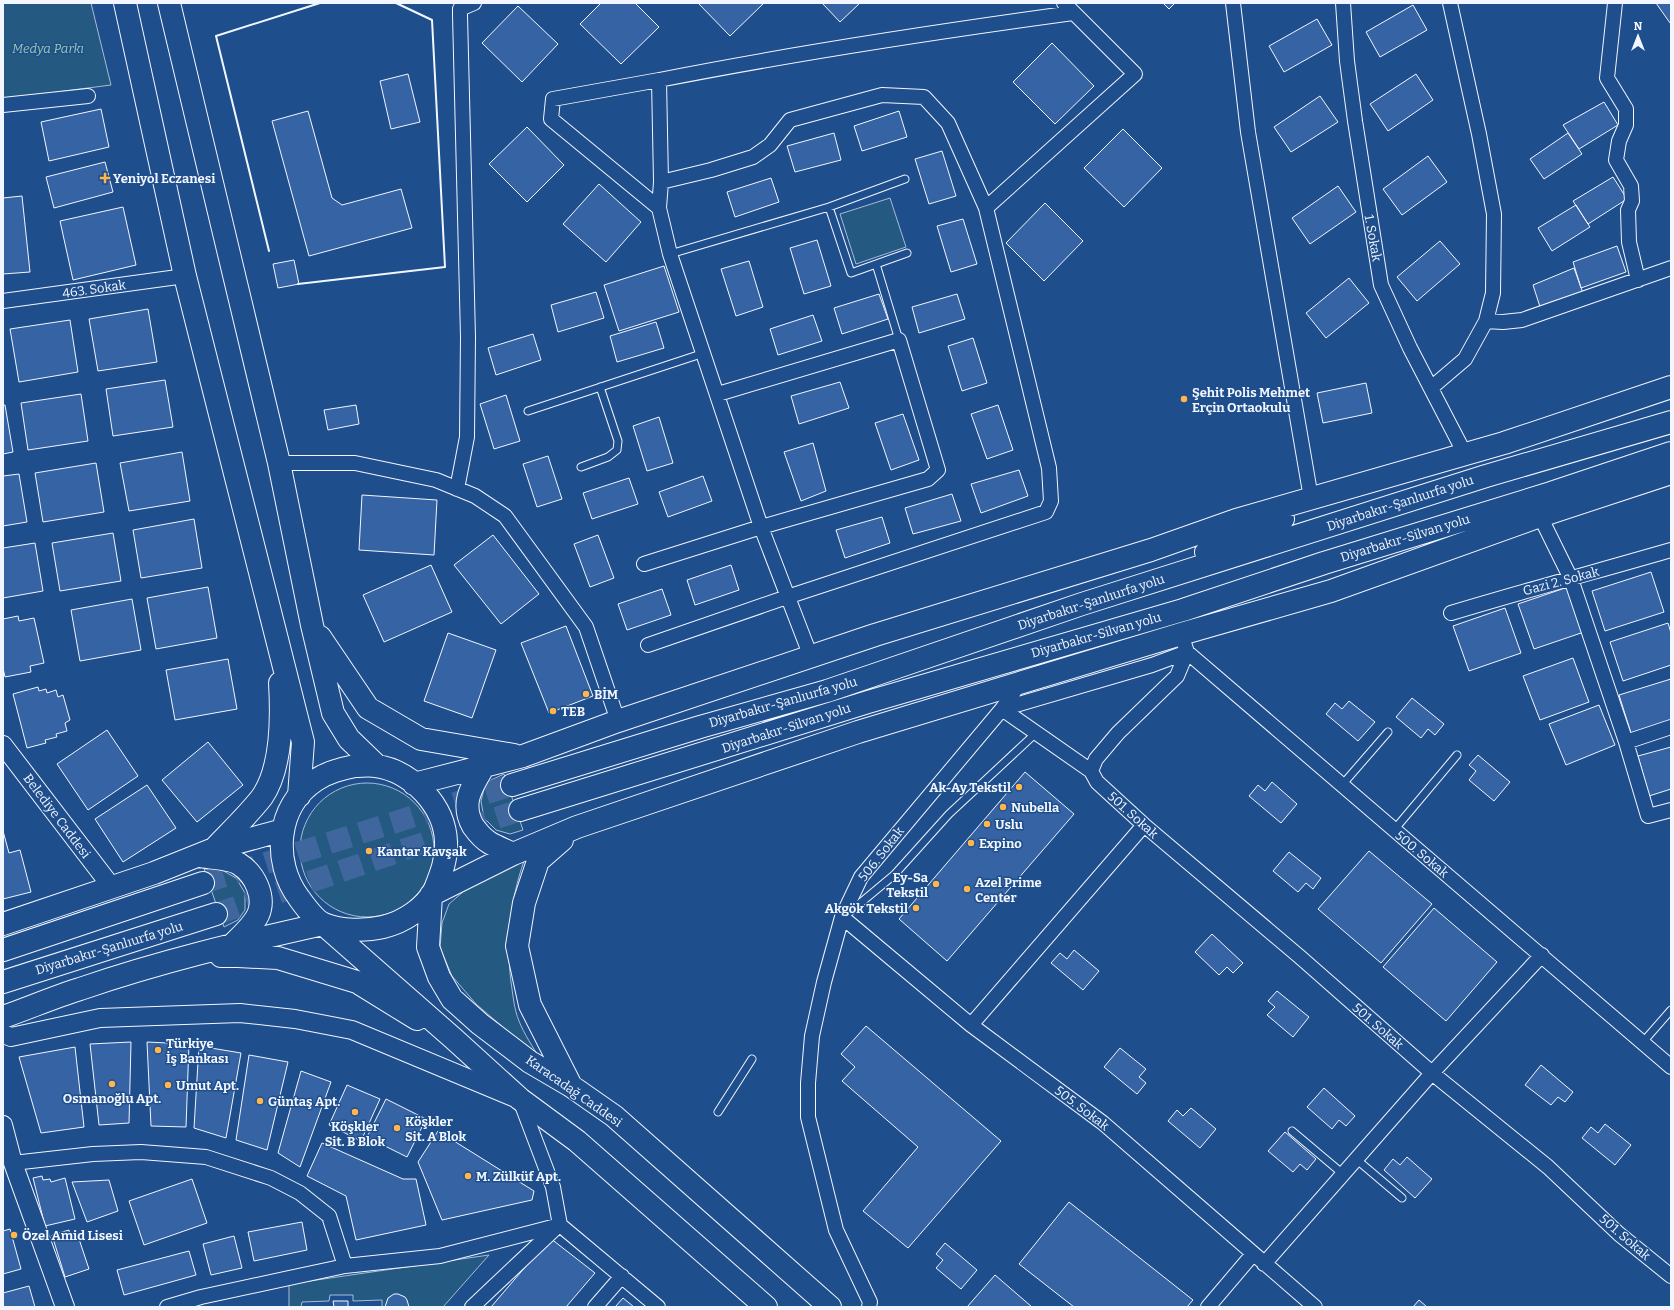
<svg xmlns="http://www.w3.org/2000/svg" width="1674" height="1310" font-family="Bitter,serif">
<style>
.green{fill:#245a82;stroke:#a8bbd7}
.building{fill:#3563a3;stroke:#f2f6ff}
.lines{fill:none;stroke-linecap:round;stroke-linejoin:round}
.trunk-tunnel{stroke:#3f679d;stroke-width:22;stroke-dasharray:22 11;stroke-linecap:butt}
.service-casing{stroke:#f2f6ff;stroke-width:9}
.minor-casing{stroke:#f2f6ff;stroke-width:16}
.tertiary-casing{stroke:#f2f6ff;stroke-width:20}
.trunk-casing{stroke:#f2f6ff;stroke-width:24}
.service{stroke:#1f4e8c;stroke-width:7}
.minor{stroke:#1f4e8c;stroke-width:14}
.tertiary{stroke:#1f4e8c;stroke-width:18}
.trunk{stroke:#1f4e8c;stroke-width:22}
.wall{stroke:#f2f6ff;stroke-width:2}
.poi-dot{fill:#ffb74d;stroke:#1f4e8c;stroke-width:1.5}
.labels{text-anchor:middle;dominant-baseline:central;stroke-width:3;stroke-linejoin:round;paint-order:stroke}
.park-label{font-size:13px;font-style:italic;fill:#97c8a6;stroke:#1f4e8c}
.poi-label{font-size:13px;font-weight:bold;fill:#f2f6ff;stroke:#1f4e8c;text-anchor:start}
.street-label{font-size:13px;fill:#f2f6ff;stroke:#1f4e8c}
</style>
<rect width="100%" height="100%" fill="#1f4e8c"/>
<path class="green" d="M3 3H91L111 85 3 99Z
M890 198 906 247 856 264 840 214Z
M504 774 523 830 510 834 496 830 484 818 481 801 485 785 491 780Z
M300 850a67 67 0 1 1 134 0a67 67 0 1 1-134 0Z
M524 861C510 901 506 941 511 982 513 995 514 1009 519 1021 524 1034 533 1047 540 1059L476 1004 452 976 440 948 442 923 449 904 464 891 491 875Z
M204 869H220L236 878 245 893V910L238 920 224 927Z
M489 1255 443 1307H382V1300L353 1301V1295H330L329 1301 302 1302 301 1307H289V1284Z"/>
<path class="building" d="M601 3H635L659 27 621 64 580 24Z
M698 3H764L730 36Z
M822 3H860L840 22Z
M1163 3H1175L1169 9Z
M1656 3H1671V23H1670Z
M1413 5 1427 30 1380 57 1366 32Z
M518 6 558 44 522 82 482 43Z
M1317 19 1332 45 1284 72 1269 46Z
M1052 43 1094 86 1055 124 1013 82Z
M408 74 420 122 391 129 380 81Z
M1416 74 1433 100 1388 131 1370 104Z
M1320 96 1338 122 1291 152 1274 127Z
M1604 102 1618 125 1579 149 1563 125Z
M101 109 109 147 49 161 41 122Z
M308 111 332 198 342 205 401 189 412 228 309 256 272 121Z
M899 111 907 137 862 151 854 126Z
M527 127 564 165 527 202 489 164Z
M1123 129 1162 168 1124 207 1084 168Z
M834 133 841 160 795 172 787 146Z
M1568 133 1582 154 1544 179 1530 159Z
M942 151 956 196 929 204 915 159Z
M1428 156 1447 182 1402 215 1383 189Z
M105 162 113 192 54 208 46 177Z
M1613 177 1627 199 1588 224 1573 201Z
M771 178 779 202 735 217 727 192Z
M599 184 641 222 606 262 563 224Z
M1338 186 1356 212 1310 244 1292 218Z
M22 196 30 272 3 274V198Z
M1045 203 1083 241 1044 281 1006 243Z
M1576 205 1590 227 1552 251 1538 228Z
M123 207 136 265 73 280 60 221Z
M963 219 977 264 951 272 937 226Z
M817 240 831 286 804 294 790 248Z
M1440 241 1460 264 1417 301 1397 277Z
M1617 246 1626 272 1581 288 1573 262Z
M294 260 299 284 278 288 273 264Z
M749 261 763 307 736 316 721 269Z
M664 266 679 312 619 331 604 285Z
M1574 268 1583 293 1541 310 1533 285Z
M1349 278 1369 303 1326 338 1306 313Z
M596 292 604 318 558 332 551 305Z
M879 294 888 319 842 334 834 308Z
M957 294 965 319 919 333 912 307Z
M148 309 157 362 98 371 89 319Z
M813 315 822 341 778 355 770 329Z
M70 320 78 372 19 382 10 329Z
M656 322 664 348 617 362 610 336Z
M533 334 541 360 496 375 488 348Z
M973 338 987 383 962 391 948 346Z
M165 380 173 427 113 436 106 389Z
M840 382 849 408 799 424 791 396Z
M1366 383 1372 413 1323 423 1317 393Z
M81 394 88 441 28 450 21 403Z
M506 395 520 441 494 449 480 404Z
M3 405H5L13 452 3 454Z
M356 405 359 424 328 430 324 410Z
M998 405 1013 450 987 459 971 414Z
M903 414 919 460 891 470 875 423Z
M659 417 673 463 647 471 633 426Z
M813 443 826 491 801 501 784 452Z
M182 452 190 501 129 511 120 463Z
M548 456 562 499 537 507 523 464Z
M96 463 104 512 43 522 35 473Z
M1019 470 1028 496 981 513 971 484Z
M19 474 27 522 3 526V476Z
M703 476 712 501 668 517 659 492Z
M629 478 638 504 592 519 583 493Z
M952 494 961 521 913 534 905 508Z
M362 495 437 500 434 555 359 550Z
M882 517 890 543 845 558 836 530Z
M194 519 202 568 141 578 133 530Z
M113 533 121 581 60 591 52 543Z
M493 535 539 594 501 624 454 565Z
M598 535 614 578 590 587 574 544Z
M35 543 43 591 3 598V548Z
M431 565 452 612 384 642 363 595Z
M731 565 739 590 695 605 687 580Z
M1651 572 1664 612 1605 631 1592 591Z
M208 587 217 638 156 649 147 598Z
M1568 587 1584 632 1534 649 1518 604Z
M662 589 671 615 627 630 618 604Z
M132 599 141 650 80 661 71 610Z
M1505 608 1521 653 1469 671 1453 626Z
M18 616 19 621 34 618 44 663 30 666 31 672 5 677 3 668V619Z
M1668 623 1671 633V665L1623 681 1610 642Z
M566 626 593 696 549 713 521 643Z
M448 633 496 650 472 718 424 701Z
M1573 658 1589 702 1540 720 1523 676Z
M228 659 237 709 175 720 166 670Z
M1671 679V720L1631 733 1619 695Z
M38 687 39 691 46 689 47 693 56 690 58 697 63 695 70 720 65 723 67 731 56 734 57 737 45 740 46 743 27 748 13 694Z
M1412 698 1444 724 1435 735 1428 729 1421 738 1396 717Z
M1349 701 1375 722 1358 741 1326 714 1335 703 1342 709Z
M1599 705 1615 745 1566 765 1549 724Z
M107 730 138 776 88 810 57 764Z
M208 742 243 785 197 822 162 780Z
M1671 747V789L1649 796 1638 756Z
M1478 755 1510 782 1494 801 1469 780 1476 771 1469 765Z
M1025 772 1074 814 947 961 899 919Z
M1272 782 1297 804 1281 823 1249 796 1258 785 1265 791Z
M147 785 176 828 123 862 95 819Z
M3 831 9 853 20 850 31 892 3 899Z
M1369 851 1432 904 1381 963 1318 909Z
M1289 852 1321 878 1313 889 1306 883 1298 892 1273 871Z
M1434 908 1497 962 1446 1021 1383 967Z
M1212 934 1243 963 1233 973 1227 967 1219 975 1195 952Z
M1074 950 1099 971 1083 990 1051 963 1060 953 1067 959Z
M1277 991 1309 1017 1293 1037 1267 1015 1275 1007 1268 1001Z
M866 1026 1001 1141 908 1248 863 1211 918 1147 842 1081 855 1067 841 1054Z
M131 1042 129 1123 99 1125 90 1044Z
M147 1042 189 1044 186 1127 151 1126Z
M199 1046 241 1053 226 1138 194 1128Z
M75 1047 84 1127 41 1133 19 1057Z
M1120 1048 1146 1069 1139 1077 1146 1083 1137 1094 1104 1067Z
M249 1055 288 1062 267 1150 236 1140Z
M1541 1065 1573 1092 1565 1102 1558 1097 1551 1105 1525 1085Z
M301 1071 331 1082 300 1167 278 1153Z
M347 1085 380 1099 361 1141 329 1125Z
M1324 1088 1355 1116 1346 1126 1339 1120 1332 1129 1307 1107Z
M386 1099 426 1119 407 1157 367 1137Z
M1191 1108 1216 1129 1200 1148 1168 1121 1177 1110 1183 1116Z
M1605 1124 1631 1145 1615 1165 1582 1138 1591 1127 1598 1133Z
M438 1131 534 1191 532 1200 442 1220 418 1162Z
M1285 1132 1316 1159 1307 1170 1300 1164 1293 1172 1268 1151Z
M322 1143 403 1179H416L426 1225 356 1240 346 1196 307 1176Z
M1407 1157 1432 1179 1415 1198 1384 1170 1393 1159 1400 1165Z
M42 1176 43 1180 50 1179 51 1182 65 1178 75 1219 45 1226 33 1178Z
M192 1179 207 1223 144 1245 129 1201Z
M109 1180 118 1211 87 1222 72 1182Z
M1069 1202 1193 1300 1187 1307H1074L1019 1264Z
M302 1222 307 1250 254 1261 248 1232Z
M10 1229 21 1269 3 1274V1231Z
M69 1230 70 1235 77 1233 89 1269 65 1277 52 1235Z
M234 1236 242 1268 211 1275 203 1244Z
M550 1238 595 1273 566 1307H491Z
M945 1243 977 1270 961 1289 936 1268 943 1260 936 1254Z
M189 1251 196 1275 124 1295 117 1270Z
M995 1275 1032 1307H967Z
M29 1286 35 1307H3V1293Z
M394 1294H398L405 1297 407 1300 409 1307H385L388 1298Z
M623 1298 634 1307H615Z
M1419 1300 1427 1307H1413Z
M333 1301H348V1307H380H334Z"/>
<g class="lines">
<path class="trunk-tunnel" d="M203 883 512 785
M216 914 520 810"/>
<g class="service-casing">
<path id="service" d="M829 207 851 273 907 253
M670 254 829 207 905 179
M876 264 899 340
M528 411 704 353
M581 467 608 457 617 450 618 441 600 387
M1342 785 1388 732
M1394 830 1457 755
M846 915 894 875 949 814 1036 733
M1643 1042 1671 1010
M718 1112 752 1059
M1292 1131 1343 1174
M1356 1159 1402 1198"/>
</g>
<g class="minor-casing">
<path id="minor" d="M1233 3 1248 132 1311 498
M1343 3 1347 61 1355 121 1381 285 1410 348 1465 454
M1615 3 1607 78 1626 109V125L1619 141 1616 160 1631 186 1632 201 1628 210 1629 242 1638 280
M659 80 553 99 551 119 659 208
M3 105 88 96
M661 182 711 170 753 157 770 145 790 120 882 95 924 97 948 123 986 208
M3 301 185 276
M1486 321 1503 322 1522 320 1671 268
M1431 388 1465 359 1486 321 1493 293 1494 214 1479 134 1450 3
M279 463H355L436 480 475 496 505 516 586 627 618 721
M457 489 467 437 468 337 460 15V9L474 3
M1540 516 1571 579 1626 742 1648 816 1671 810
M644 564 761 527 928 479 938 470 899 340 718 394
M1451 613C1524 591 1598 571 1671 550
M1181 634 1187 652 1671 1067
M648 645 787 597 1046 512 1051 501 1049 468 986 208 1135 74 1064 3
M811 657 761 527 670 254 659 208 661 182 659 80C796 53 934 32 1073 13
M1002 709 1091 771 1097 782 1144 825 1300 957 1432 1073 1548 1167 1619 1234 1671 1276
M1002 709 1152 665 1187 652
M1626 742 1671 727
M1091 771 1096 759 1118 733 1177 676 1187 652
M842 917 971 1025 1103 1123 1315 1307
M971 1025 1144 825
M520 1100 553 1187 560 1225 658 1307
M13 1163 93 1154 141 1152 206 1157 271 1178 300 1193 329 1216 345 1266
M1264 1264 1432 1073 1542 955
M167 1307 201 1297 345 1266 440 1256 560 1225
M472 1307 558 1226
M595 1307 622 1276
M869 1307 870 1302 836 1230 808 1117V1083L812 1036 824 982 842 917 861 877 1002 709 1020 683
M1208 1307 1253 1254"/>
</g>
<g class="tertiary-casing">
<path id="tertiary" d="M3 745 111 886
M3 1034 11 1037 100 1018 240 1013 295 1019 352 1030 513 1097
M3 1125 13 1163 65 1307"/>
</g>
<g class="trunk-casing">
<path id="trunk" d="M125 3 185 276 303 742 299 796
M169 3 279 463 312 625 333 713 349 739 377 766
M1206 552 1283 519
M320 637 368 708 421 739 514 755
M355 766C362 766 369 765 376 766 412 771 445 806 446 842 447 859 441 874 435 889 425 908 404 922 383 927 366 931 340 931 324 924 316 921 304 905 299 898 272 862 276 806 316 780 328 772 341 769 355 766Z
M484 766C472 786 460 803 473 826 478 833 483 839 490 843 497 847 505 850 513 854
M414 784 523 756 618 721 875 635 1151 550 1236 520 1504 443 1671 387
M512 785 700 727 827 691 1082 604 1486 476 1671 422
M520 810 868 702 1183 610 1324 563 1551 493 1671 453
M562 840 538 861 524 903 517 946 530 1005 571 1086
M214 849C230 832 248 815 262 797 282 768 282 716 280 683
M199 856C210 858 230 858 239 864 255 874 266 897 258 915 252 927 240 937 231 946
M3 924 154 873 214 849 283 830
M3 950 203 883
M221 956H238L278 958 357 982 417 1019
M3 982 216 914
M3 1017C29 1008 54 997 80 989 158 962 242 942 323 924L454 1039 520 1099 577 1141 766 1307
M830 1307 614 1116 571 1086 530 1062 480 1024 452 999 439 977 428 947 431 895 513 854 577 827 858 732 1181 634 1331 591 1540 516 1671 473"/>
</g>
<use href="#service" class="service"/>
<use href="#minor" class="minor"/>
<use href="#tertiary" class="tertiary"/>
<use href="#trunk" class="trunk"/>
<path class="wall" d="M269 251 216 36 320 3
M298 284 445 267 432 20 396 3"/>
</g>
<g class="poi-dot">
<path d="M103 172h4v4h4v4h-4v4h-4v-4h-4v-4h4z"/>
<circle cx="1184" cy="399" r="4"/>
<circle cx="586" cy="694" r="4"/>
<circle cx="553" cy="711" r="4"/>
<circle cx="1019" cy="787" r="4"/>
<circle cx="1003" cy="807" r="4"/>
<circle cx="987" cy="824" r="4"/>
<circle cx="971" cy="843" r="4"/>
<circle cx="369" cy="851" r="4"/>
<circle cx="936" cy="884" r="4"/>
<circle cx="967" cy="889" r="4"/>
<circle cx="916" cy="908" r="4"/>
<circle cx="158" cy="1050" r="4"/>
<circle cx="112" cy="1084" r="4"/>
<circle cx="168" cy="1085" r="4"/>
<circle cx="260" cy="1101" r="4"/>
<circle cx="355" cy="1112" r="4"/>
<circle cx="397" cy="1128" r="4"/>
<circle cx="468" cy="1176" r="4"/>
<circle cx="14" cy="1235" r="4"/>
</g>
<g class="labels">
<g class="park-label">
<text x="48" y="48">Medya Parkı</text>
</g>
<g class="poi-label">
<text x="113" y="178">Yeniyol Eczanesi</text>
<text x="1192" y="392">Şehit Polis Mehmet<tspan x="1192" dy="15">Erçin Ortaokulu</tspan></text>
<text x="594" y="694">BİM</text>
<text x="561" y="711">TEB</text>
<text x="1011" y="787" text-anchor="end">Ak-Ay Tekstil</text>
<text x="1011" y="807">Nubella</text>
<text x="995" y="824">Uslu</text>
<text x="979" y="843">Expino</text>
<text x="377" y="851">Kantar Kavşak</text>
<text x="928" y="877" text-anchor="end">Ey-Sa<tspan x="928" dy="15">Tekstil</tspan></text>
<text x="975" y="882">Azel Prime<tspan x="975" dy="15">Center</tspan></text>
<text x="908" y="908" text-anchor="end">Akgök Tekstil</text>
<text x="166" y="1043">Türkiye<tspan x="166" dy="15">İş Bankası</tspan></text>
<text x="176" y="1085">Umut Apt.</text>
<text x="112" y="1098" text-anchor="middle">Osmanoğlu Apt.</text>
<text x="268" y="1101">Güntaş Apt.</text>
<text x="405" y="1121">Köşkler<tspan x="405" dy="15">Sit. A Blok</tspan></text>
<text x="355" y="1126" text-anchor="middle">Köşkler<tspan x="355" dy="15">Sit. B Blok</tspan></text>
<text x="476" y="1176">M. Zülküf Apt.</text>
<text x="22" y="1235">Özel Amid Lisesi</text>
</g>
<g class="street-label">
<text transform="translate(1373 238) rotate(80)">1. Sokak</text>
<text transform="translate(94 289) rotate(-8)">463. Sokak</text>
<text transform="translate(1400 503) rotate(-18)">Diyarbakır-Şanlıurfa yolu</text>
<text transform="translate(1405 538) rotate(-17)">Diyarbakır-Silvan yolu</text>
<text transform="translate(1561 581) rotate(-15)">Gazi 2. Sokak</text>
<text transform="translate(1091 602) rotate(-18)">Diyarbakır-Şanlıurfa yolu</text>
<text transform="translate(1096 635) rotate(-16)">Diyarbakır-Silvan yolu</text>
<text transform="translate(783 702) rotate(-16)">Diyarbakır-Şanlıurfa yolu</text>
<text transform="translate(786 728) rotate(-18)">Diyarbakır-Silvan yolu</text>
<text transform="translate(1133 815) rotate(42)">501. Sokak</text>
<text transform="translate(57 816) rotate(53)">Belediye Caddesi</text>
<text transform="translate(881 854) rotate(-52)">506. Sokak</text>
<text transform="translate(1422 854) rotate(40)">500. Sokak</text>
<text transform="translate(109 948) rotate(-17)">Diyarbakır-Şanlıurfa yolu</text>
<text transform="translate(1378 1026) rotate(41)">501. Sokak</text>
<text transform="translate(574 1091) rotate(35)">Karacadağ Caddesi</text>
<text transform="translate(1082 1108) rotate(37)">505. Sokak</text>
<text transform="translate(1625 1237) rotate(41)">501. Sokak</text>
</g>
</g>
<rect width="1674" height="1310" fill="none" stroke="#f2f6ff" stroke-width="8"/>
<g transform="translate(1638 36)" stroke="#1f4e8c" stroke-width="3" paint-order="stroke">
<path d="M0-3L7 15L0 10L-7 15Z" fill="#f2f6ff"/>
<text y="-6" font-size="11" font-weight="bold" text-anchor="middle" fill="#f2f6ff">N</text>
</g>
</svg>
